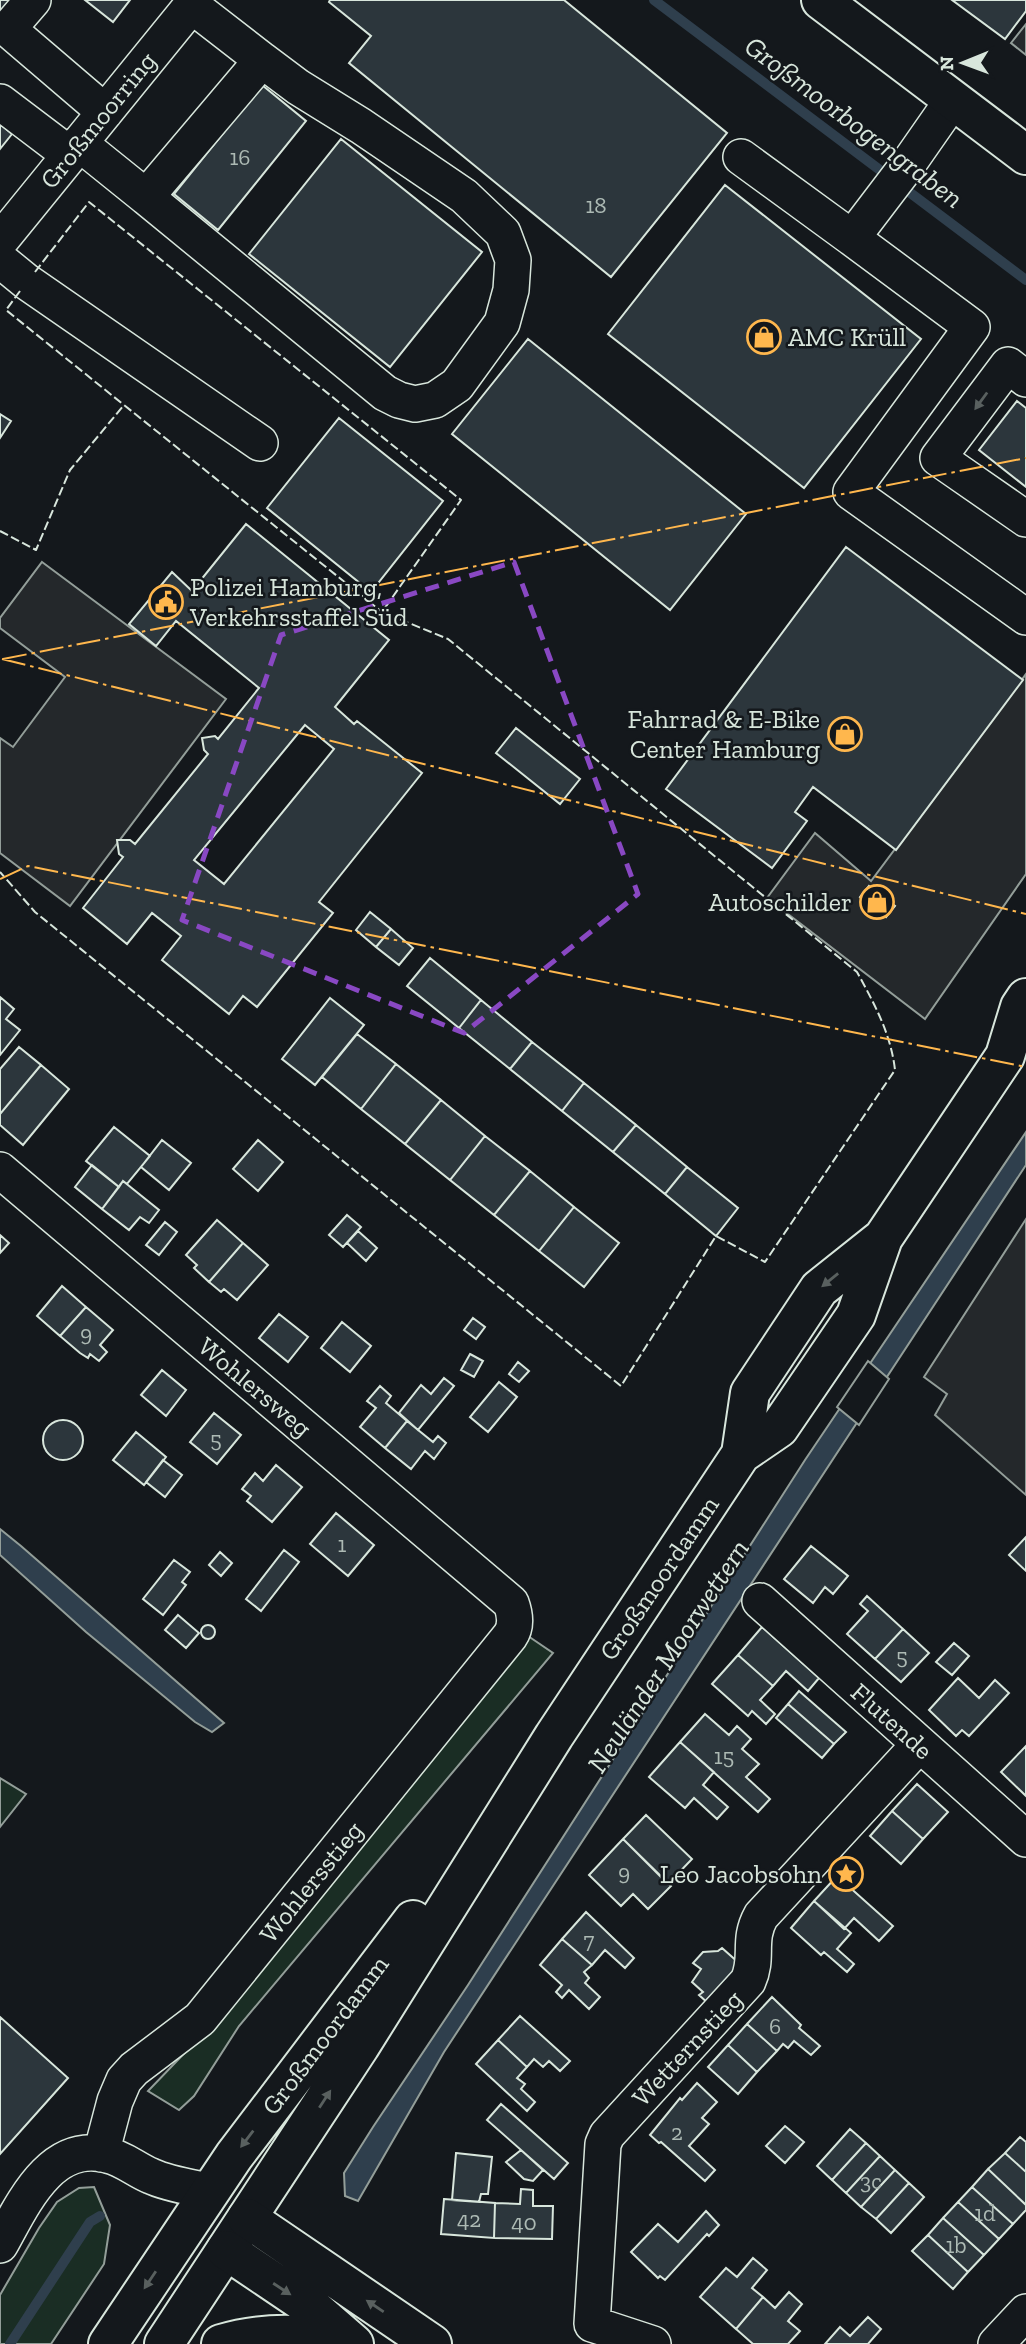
<svg xmlns="http://www.w3.org/2000/svg" width="1026" height="2344" font-family="'Zilla Slab',serif">
<style>
.green{fill:#1a2d24;stroke:#939e99;stroke-width:2}
.parking{fill:#24282b;stroke:#939e99;stroke-width:2}
.water{fill:#2f3f4d;stroke:#939e99;stroke-width:2}
.pier{fill:#14181c;stroke:#939e99;stroke-width:2}
.lines{fill:none;stroke-linecap:round;stroke-linejoin:round}
.stream{stroke:#2f3f4d;stroke-width:10}
.building{fill:#2c363c;stroke:#d8e6dc;stroke-width:2;fill-rule:evenodd}
.minor-casing{stroke:#d8e6dc;stroke-width:38}
.major-casing{stroke:#d8e6dc;stroke-width:42}
.highway-casing{stroke:#d8e6dc;stroke-width:42}
.minor{stroke:#14181c;stroke-width:35}
.major{stroke:#14181c;stroke-width:38}
.highway{stroke:#14181c;stroke-width:38}
.fence{stroke:#d8e6dc;stroke-width:2;stroke-dasharray:9 3.5;stroke-linecap:butt}
.power{stroke:#ffb74d;stroke-width:2;stroke-dasharray:24 5 3.5 5;stroke-linecap:butt}
.oneway{fill:#59605f}
.marked{fill:none;stroke:#8948c3;stroke-width:5;stroke-dasharray:14 9;stroke-linejoin:round}
.labels{text-anchor:middle;dominant-baseline:central;stroke-width:5;stroke-linejoin:round;paint-order:stroke}
.number-label{font-size:23px;fill:#adbab4}
.street-label{font-size:26px;fill:#d8e6dc;stroke:#14181c}
.poi-label{font-size:26px;fill:#d8e6dc;stroke:#14181c;text-anchor:end}
.water-label{font-size:28px;font-style:italic;fill:#d8e6dc;stroke:#14181c}
</style>
<rect width="100%" height="100%" fill="#14181c"/>
<path class="green" d="M528 1636 553 1653 239 2026 194 2096 179 2110 148 2091 198 2039Z
M0 1778 26 1794 0 1827Z
M94 2187 110 2225 104 2264 51 2344H0V2295L39 2228 57 2202 79 2188Z"/>
<path class="parking" d="M1026 24V55L1011 43Z
M42 562 226 699 70 906 0 853V738L13 747 65 677 0 628V618Z
M1026 674V874L925 1019 767 898 815 833 871 881Z
M1026 1219V1495L935 1415 947 1394 924 1377Z"/>
<path class="water" d="M1026 1132V1165L444 2052 358 2201 345 2196 344 2173 373 2127 468 1985 805 1460Z
M0 1529 21 1546 224 1723 212 1732 195 1722 86 1632 0 1555Z"/>
<path class="pier" d="M868 1361 889 1379 859 1425 837 1407Z"/>
<g class="lines">
<path class="stream" d="M654 0 1026 280
M10 2344 90 2222 100 2216"/>
</g>
<path class="building" d="M0 0H21L0 26Z
M85 0H130L113 22Z
M330 0H564L727 133 611 277 349 63 371 36 329 2Z
M952 0H1026V11L1005 39Z
M262 85 306 121 218 230 174 194Z
M0 124 12 134 0 149Z
M341 139 482 252 390 367 249 254Z
M725 185 921 339 804 488 608 334Z
M528 339 746 514 670 610 452 434Z
M1017 401 1026 408V487L979 450Z
M0 414 11 421 0 438Z
M339 418 443 501 371 592 267 508Z
M246 524 389 640 335 707 354 724 357 721 422 773 319 902 333 913 257 1007 243 996 229 1014 162 960 181 936 152 913 127 944 83 908 123 857 119 854 117 840H130L135 844 208 754 204 750 202 738 215 736 218 739 259 688 176 621 156 646 129 624 172 572 192 591ZM305 725 334 749 224 884 194 860Z
M846 547 1023 680 896 850 813 787 795 812 807 821 772 868 666 789Z
M516 728 580 779 560 804 496 753Z
M869 886 895 906 886 917 860 897Z
M370 912 391 929 376 947 356 930Z
M391 929 413 948 399 965 376 947Z
M430 958 481 1000 459 1028 407 986Z
M0 997 14 1009 6 1019 20 1030 0 1055Z
M330 998 364 1025 315 1085 282 1059Z
M481 1000 532 1042 510 1069 459 1028Z
M357 1034 396 1064 361 1109 322 1077Z
M532 1042 584 1083 562 1111 510 1069Z
M19 1047 41 1065 0 1114V1069Z
M396 1064 441 1100 405 1144 361 1109Z
M41 1065 69 1089 23 1145 0 1125V1114Z
M584 1083 636 1125 613 1152 562 1111Z
M441 1100 485 1136 450 1180 405 1144Z
M636 1125 687 1167 665 1194 613 1152Z
M114 1127 150 1156 127 1184 123 1181 119 1187 86 1161Z
M485 1136 530 1171 494 1215 450 1180Z
M162 1140 191 1163 169 1190 141 1167Z
M258 1140 283 1162 258 1191 233 1169Z
M92 1165 119 1187 102 1209 75 1187Z
M687 1167 738 1208 716 1236 665 1194Z
M530 1171 574 1207 539 1251 494 1215Z
M123 1181 159 1210 149 1223 140 1217 129 1230 102 1209Z
M574 1207 619 1243 584 1287 539 1251Z
M347 1215 361 1227 343 1247 329 1235Z
M217 1220 243 1243 209 1282 194 1268 197 1265 186 1255Z
M165 1222 177 1232 159 1255 146 1245Z
M358 1231 377 1248 366 1261 347 1243Z
M0 1235 9 1243 0 1253Z
M243 1243 268 1265 237 1300 224 1289 221 1292 209 1282Z
M62 1286 86 1307 60 1336 37 1316Z
M86 1307 113 1330 100 1345 107 1352 99 1361 90 1354 88 1358 80 1353 60 1336Z
M279 1314 308 1337 288 1362 259 1338Z
M473 1318 485 1327 476 1339 464 1330Z
M342 1322 371 1346 350 1372 321 1348Z
M470 1354 483 1361 474 1377 461 1370Z
M518 1362 529 1371 519 1382 509 1374Z
M162 1370 186 1390 166 1416 141 1395Z
M444 1378 454 1386 418 1430 399 1413 421 1385 431 1394Z
M499 1382 517 1397 488 1432 470 1417Z
M380 1386 391 1396 386 1403 407 1421 385 1448 360 1427 376 1408 367 1401Z
M214 1413 241 1435 217 1464 190 1442Z
M43 1440a20 20 0 1 1 40 0a20 20 0 1 1-40 0Z
M407 1421 433 1442 438 1436 446 1443 434 1459 425 1451 411 1469 385 1448Z
M136 1432 166 1457 144 1485 113 1460Z
M163 1460 182 1475 165 1497 146 1482Z
M276 1465 302 1487 272 1522 247 1501 251 1496 242 1489 255 1473 263 1481Z
M336 1513 374 1545 348 1576 310 1544Z
M1026 1537V1571L1009 1555Z
M811 1546 848 1576 833 1594 825 1587 813 1603 784 1579Z
M284 1550 299 1562 261 1611 246 1599Z
M220 1552 232 1563 221 1576 209 1565Z
M174 1560 190 1572 182 1582 186 1585 163 1615 143 1599Z
M867 1596 903 1629 875 1659 847 1634 868 1611 860 1604Z
M178 1615 199 1633 186 1648 165 1630Z
M201 1632a7 7 0 1 1 14 0a7 7 0 1 1-14 0Z
M762 1627 819 1678 808 1691 786 1671 773 1686 738 1655Z
M903 1629 929 1653 901 1682 875 1659Z
M954 1643 969 1656 952 1675 936 1662Z
M738 1655 773 1686 760 1700 775 1714 766 1724 752 1711 748 1716 712 1684Z
M958 1678 979 1698 995 1680 1009 1693 969 1736 962 1730 956 1736 929 1710Z
M799 1691 846 1732 834 1744 788 1704Z
M788 1704 834 1744 822 1758 776 1718Z
M705 1714 729 1735 737 1726 751 1739 742 1749 759 1764 746 1777 770 1799 758 1812 680 1742Z
M680 1742 714 1772 703 1785 728 1807 717 1819 694 1798 685 1808 649 1777Z
M1026 1746V1796L1001 1772Z
M917 1784 948 1812 923 1839 892 1811Z
M892 1811 923 1839 901 1864 870 1836Z
M646 1815 692 1859 668 1884 623 1839Z
M623 1839 671 1886 648 1909 633 1894 621 1906 589 1875Z
M837 1876 893 1926 879 1941 854 1918 844 1929 814 1901Z
M814 1901 851 1933 837 1949 854 1964 847 1972 824 1952 821 1955 791 1928Z
M586 1912 634 1958 625 1968 605 1950 592 1965 562 1939Z
M562 1939 592 1965 584 1972 589 1978 585 1983 600 1997 589 2009 569 1990 562 1998 556 1992 562 1985 540 1965Z
M722 1948 740 1964 709 2004 699 1995 703 1992 692 1982 701 1969 693 1963 703 1952 718 1951Z
M772 1997 801 2025 799 2028 820 2046 811 2055 794 2041 788 2048 783 2044 777 2051 747 2024Z
M520 2016 570 2061 560 2071 549 2061 543 2067 534 2059 527 2067 498 2040Z
M0 2017 68 2078 0 2154Z
M747 2024 777 2051 757 2072 728 2045Z
M498 2040 527 2067 517 2078 525 2084 521 2089 535 2102 527 2111 476 2064Z
M728 2045 757 2072 738 2094 708 2067Z
M697 2083 717 2102 702 2118 709 2124 689 2146 715 2170 705 2181 661 2142 659 2143 650 2135 680 2098 682 2100Z
M501 2104 568 2163 554 2179 487 2120Z
M785 2126 804 2142 785 2163 766 2146Z
M850 2129 866 2143 832 2180 817 2166Z
M1020 2137 1026 2142V2172L1005 2153Z
M866 2143 880 2156 846 2193 832 2180Z
M521 2150 543 2170 533 2181 524 2179 506 2162Z
M456 2153 492 2157 488 2194H481L479 2202 452 2200Z
M1005 2153 1026 2172V2205L988 2169Z
M880 2156 895 2170 861 2207 846 2193Z
M988 2169 1026 2205V2210L1013 2224 972 2187Z
M895 2170 909 2183 876 2219 861 2207Z
M909 2183 924 2197 891 2233 876 2219Z
M972 2187 1013 2224 999 2239 958 2202Z
M521 2189 533 2190V2206H553L552 2239 494 2238 495 2203 520 2204Z
M444 2199 495 2203 494 2238 441 2234Z
M958 2202 999 2239 984 2255 943 2218Z
M706 2211 719 2225 709 2236 707 2234 665 2280 660 2276 658 2278 631 2252 658 2224 678 2242Z
M943 2218 984 2255 968 2272 928 2235Z
M928 2235 968 2272 953 2289 912 2251Z
M753 2258 767 2270 752 2288 763 2297 736 2329 700 2297 726 2268 737 2277Z
M789 2292 802 2304 788 2321 800 2331 788 2344H753L736 2329 763 2297 775 2308Z
M868 2317 881 2329 868 2344H825L840 2327 850 2336Z"/>
<g class="lines">
<g class="minor-casing">
<path id="minor" d="M33 0 8 29 105 112
M0 102 70 155
M79 143 146 197 262 60 191 5
M741 157 852 238 906 167 952 101
M146 197 385 393 399 400 415 404 435 400 457 385 502 323 511 290 513 260 503 233 464 196 361 126 298 87 262 60
M852 238 972 327 851 492 1026 617
M0 241 196 0
M0 260 27 282 260 443
M1026 379 1008 365 938 458 1026 519
M0 1170 511 1603C515 1614 517 1626 510 1636L200 2019 134 2069 124 2080 115 2101 101 2154
M760 1601 1026 1839
M0 2245C22 2206 50 2140 107 2155 123 2158 136 2170 151 2176 168 2184 190 2187 209 2191
M653 2344 592 2324 603 2144 607 2135 748 1981C759 1957 747 1941 761 1916L919 1745
M996 2344 1026 2312"/>
</g>
<g class="major-casing">
<path id="major" d="M821 0 1026 155
M741 1454 750 1393 819 1289 883 1238
M108 2344 234 2156 413 1920
M164 2344 360 2046 554 1736 741 1454 779 1428 856 1315 883 1238 1005 1056 1020 1007 1026 998"/>
</g>
<g class="highway-casing">
<path id="highway" d="M247 2218 432 2344
M226 2250 315 2310 354 2344
M221 2344C264 2331 306 2333 350 2342"/>
</g>
<use href="#minor" class="minor"/>
<use href="#major" class="major"/>
<use href="#highway" class="highway"/>
<path class="fence" d="M35 272 89 202 461 500 382 612
M20 291 6 310 124 405
M0 531 36 550 70 470 124 405 382 612 448 639 857 972C874 1003 891 1034 895 1070L765 1262 716 1236 621 1386 35 912 0 872"/>
<path class="power" d="M2 659 1026 914
M3 659 1026 458
M0 879 28 866 1026 1067"/>
</g>
<defs><path id="oneway-solid" d="M-6-.8H1V-3.2L6.5 0L1 3.2V.8H-6Z" transform="scale(1.75)"/></defs>
<g class="oneway">
<use href="#oneway-solid" transform="translate(981 401) rotate(126)"/>
<use href="#oneway-solid" transform="translate(830 1280) rotate(141)"/>
<use href="#oneway-solid" transform="translate(325 2099) rotate(-57)"/>
<use href="#oneway-solid" transform="translate(247 2139) rotate(127)"/>
<use href="#oneway-solid" transform="translate(150 2280) rotate(124)"/>
<use href="#oneway-solid" transform="translate(282 2289) rotate(33)"/>
<use href="#oneway-solid" transform="translate(375 2306) rotate(-146)"/>
</g>
<path class="marked" d="M514 562 638 894 464 1033 182 920 281 635Z"/>
<defs>
<g id="shop-ring" transform="scale(1.75)"><circle r="9.5" fill="#14181c" stroke="#ffb74d" stroke-width="1.5"/><path d="M-5-2.5h2.3a2.7 3.5 0 0 1 5.4 0H5L5.5 6h-11ZM-1.5-2.5h3a1.5 2.3 0 0 0-3 0Z" fill="#ffb74d"/></g>
<g id="civic-ring" transform="scale(1.75)"><circle r="9.5" fill="#14181c" stroke="#ffb74d" stroke-width="1.5"/><path d="M-.6-6.5H3V-4.5H.6V-3L4-1V1h2V6H-6V1h2V-1L-.6-3ZM-1.2 2.5V6h2.4V2.5Z" fill="#ffb74d"/></g>
<g id="sight-ring" transform="scale(1.75)"><circle r="9.5" fill="#14181c" stroke="#ffb74d" stroke-width="1.5"/><path d="M0-6L1.8-2.2L6-1.7L2.9 1.2L3.7 5.4L0 3.3L-3.7 5.4L-2.9 1.2L-6-1.7L-1.8-2.2Z" fill="#ffb74d"/></g>
</defs>
<g fill-rule="evenodd">
<use href="#shop-ring" x="764" y="337"/>
<use href="#civic-ring" x="166" y="602"/>
<use href="#shop-ring" x="845" y="734"/>
<use href="#shop-ring" x="877" y="902"/>
<use href="#sight-ring" x="846" y="1874"/>
</g>
<g class="labels">
<g class="number-label">
<text x="240" y="157">16</text>
<text x="596" y="205">18</text>
<text x="86" y="1333">9</text>
<text x="216" y="1439">5</text>
<text x="342" y="1544">1</text>
<text x="902" y="1656">5</text>
<text x="724" y="1756">15</text>
<text x="624" y="1872">9</text>
<text x="589" y="1940">7</text>
<text x="775" y="2026">6</text>
<text x="677" y="2132">2</text>
<text x="871" y="2181">3c</text>
<text x="985" y="2213">1d</text>
<text x="469" y="2219">42</text>
<text x="524" y="2222">40</text>
<text x="956" y="2245">1b</text>
</g>
<g class="street-label">
<text transform="translate(98 120) rotate(-51)">Großmoorring</text>
<text transform="translate(255 1387) rotate(40)">Wohlersweg</text>
<text transform="translate(659 1578) rotate(-56)">Großmoordamm</text>
<text transform="translate(892 1721) rotate(42)">Flutende</text>
<text transform="translate(311 1882) rotate(-51)">Wohlersstieg</text>
<text transform="translate(325 2035) rotate(-53)">Großmoordamm</text>
<text transform="translate(687 2048) rotate(-47)">Wetternstieg</text>
</g>
<g class="poi-label">
<text x="788" y="337" text-anchor="start">AMC Krüll</text>
<text x="190" y="587" text-anchor="start">Polizei Hamburg,<tspan x="190" dy="30">Verkehrsstaffel Süd</tspan></text>
<text x="820" y="719">Fahrrad &amp; E-Bike<tspan x="820" dy="30">Center Hamburg</tspan></text>
<text x="852" y="902">Autoschilder</text>
<text x="822" y="1874">Leo Jacobsohn</text>
</g>
<g class="water-label">
<text transform="translate(854 122) rotate(37)">Großmoorbogengraben</text>
<text transform="translate(668 1656) rotate(-57)">Neuländer Moorwettern</text>
</g>
</g>
<g transform="translate(963 63) rotate(269)" stroke="#14181c" stroke-width="5" paint-order="stroke">
<path d="M0-5L12 26L0 18L-12 26Z" fill="#d8e6dc"/>
<text y="-10" font-size="19" font-weight="bold" text-anchor="middle" fill="#d8e6dc">N</text>
</g>
</svg>
